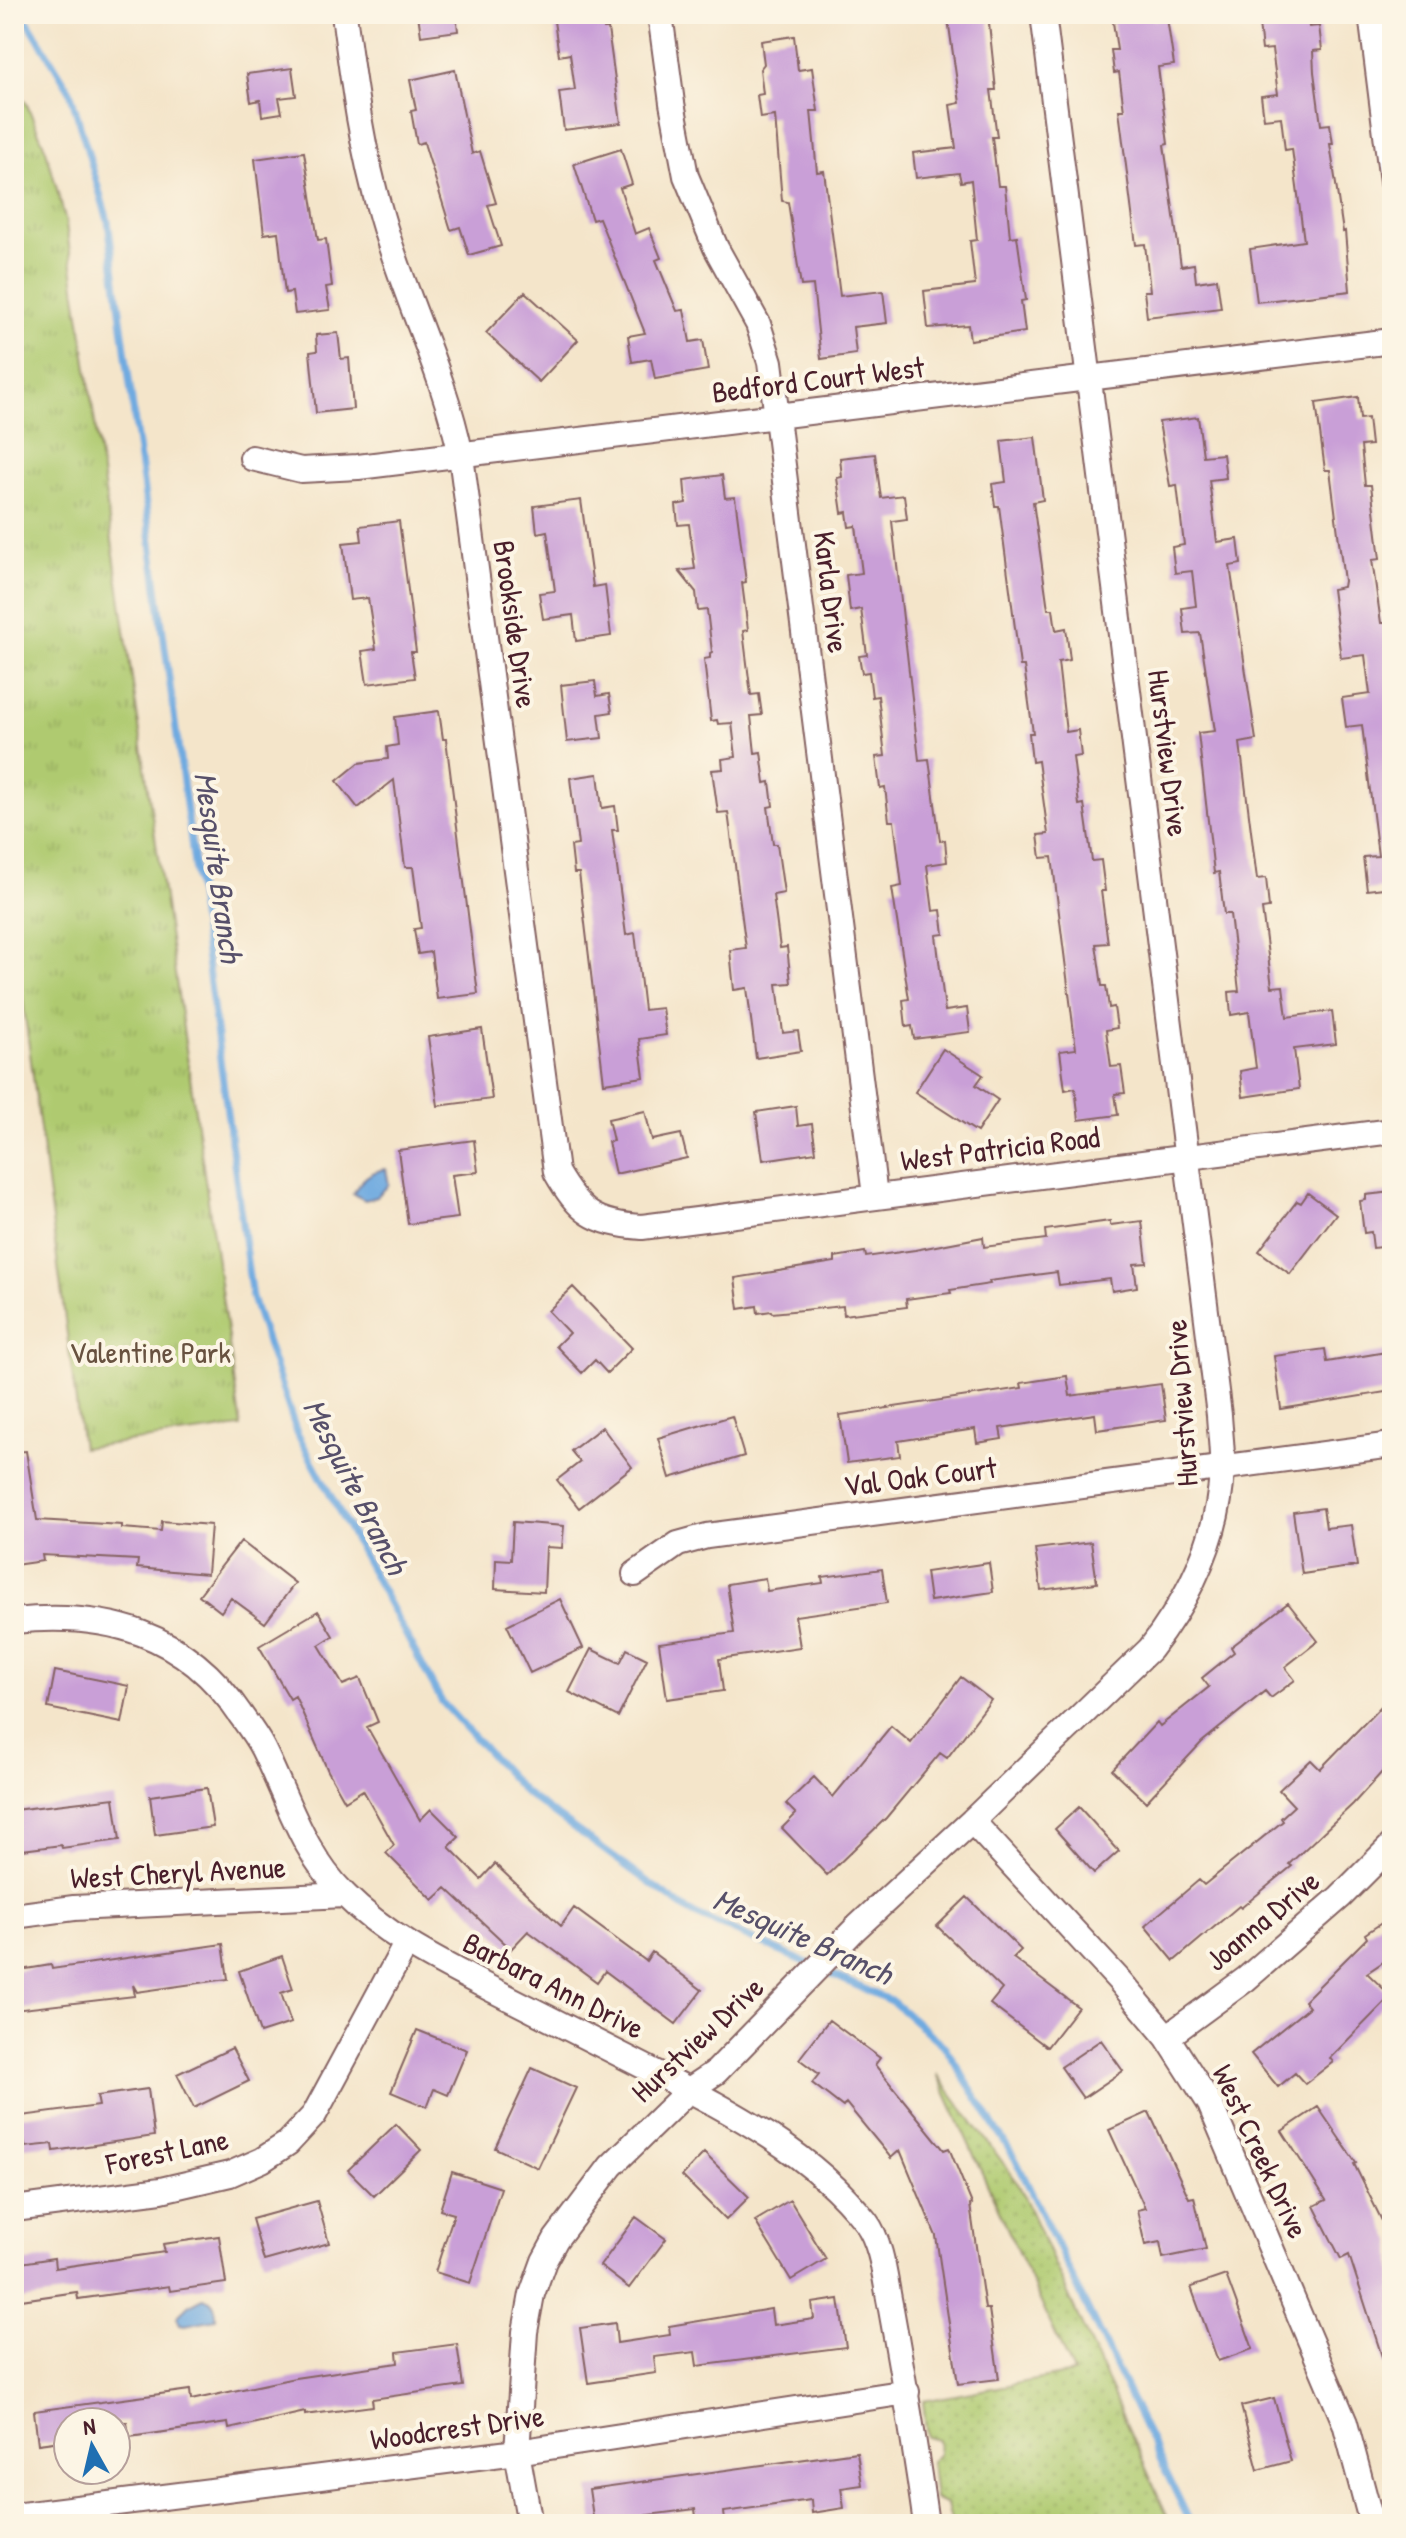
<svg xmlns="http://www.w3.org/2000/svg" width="1406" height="2538" font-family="'Patrick Hand',sans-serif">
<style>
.grass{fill:url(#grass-dots);stroke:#7c744e;stroke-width:2}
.park{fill:url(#park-tufts);stroke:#7c744e;stroke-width:2}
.water{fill:#70aae0;stroke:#5d6486;stroke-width:2}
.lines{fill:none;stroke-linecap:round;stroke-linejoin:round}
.stream{stroke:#70aae0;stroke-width:7}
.building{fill:#c99fd7}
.minor-casing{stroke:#866463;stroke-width:28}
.minor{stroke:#fff;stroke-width:24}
.labels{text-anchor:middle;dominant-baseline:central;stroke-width:8;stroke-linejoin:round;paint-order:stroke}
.street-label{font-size:30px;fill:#4a1f2b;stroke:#fcf5e5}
.park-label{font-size:30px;fill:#685240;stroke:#fcf5e5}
.water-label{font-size:32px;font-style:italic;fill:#57506a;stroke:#fcf5e5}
</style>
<defs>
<pattern id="grass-dots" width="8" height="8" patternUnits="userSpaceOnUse" patternTransform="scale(2)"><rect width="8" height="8" fill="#afca70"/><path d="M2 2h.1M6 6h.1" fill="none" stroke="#98ad61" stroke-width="1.8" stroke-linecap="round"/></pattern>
<pattern id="park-tufts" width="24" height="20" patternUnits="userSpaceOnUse" patternTransform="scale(2)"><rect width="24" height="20" fill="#afca70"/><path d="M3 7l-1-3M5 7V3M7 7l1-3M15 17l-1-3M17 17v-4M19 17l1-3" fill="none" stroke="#98ad61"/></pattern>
</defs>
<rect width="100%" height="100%" fill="#fcf5e5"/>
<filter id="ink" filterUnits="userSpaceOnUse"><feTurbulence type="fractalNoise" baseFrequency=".0125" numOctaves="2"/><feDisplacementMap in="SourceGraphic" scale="16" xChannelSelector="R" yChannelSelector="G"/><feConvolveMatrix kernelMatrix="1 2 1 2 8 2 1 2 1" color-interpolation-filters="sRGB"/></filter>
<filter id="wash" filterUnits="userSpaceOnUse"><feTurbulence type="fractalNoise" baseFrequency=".006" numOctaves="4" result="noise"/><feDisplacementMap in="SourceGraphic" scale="32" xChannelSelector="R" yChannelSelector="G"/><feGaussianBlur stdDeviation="1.8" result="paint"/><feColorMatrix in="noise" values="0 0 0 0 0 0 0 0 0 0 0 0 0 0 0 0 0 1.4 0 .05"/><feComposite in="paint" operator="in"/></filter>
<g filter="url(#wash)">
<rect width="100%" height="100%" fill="#f4e5ca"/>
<path class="grass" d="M937 2074 1018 2183 1171 2524H952L947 2505 935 2499 931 2462 939 2454 938 2440 927 2437 923 2401 1073 2373Z"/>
<path class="park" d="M25 100 46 150 65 218 241 1427 82 1448 14 932V101Z"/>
<path class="water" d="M386 1169 389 1185 376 1197 365 1200 353 1194C360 1180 370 1171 386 1169Z
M203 2298C213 2300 217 2309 216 2319L185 2325 180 2324 177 2317 188 2306Z"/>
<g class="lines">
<path class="stream" d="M18 14 28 22 70 91 108 221 252 1298 297 1433 442 1702 524 1792 688 1911 811 1965
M822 1970 893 2002 945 2047 1017 2162 1191 2524"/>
</g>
<g id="blocks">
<path class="building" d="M418 14H456L458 31 421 36Z
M553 14H602L604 29H608L621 123 564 130 559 92 575 90 570 54 559 56Z
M988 14 996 90H991L997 137H992L998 186H1005L1010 237 1017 236 1026 300 1021 301 1025 332 970 340 968 325 928 328 924 291 975 285 970 241 977 240 971 180 961 182 959 173 916 178 913 153 956 148 950 105 960 103 948 19Z
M1117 14H1152L1153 20 1167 18 1174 65 1158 67 1168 144 1164 145 1181 266 1194 264 1196 282 1217 279 1221 308 1147 317 1144 291H1150L1145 244 1136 245 1119 110H1124L1119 72 1114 73 1111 50H1117L1113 22 1118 21Z
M1268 14H1307L1309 27 1319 26 1322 50 1313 51 1314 72 1321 125 1330 124 1333 144H1330L1343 232 1345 231 1350 291 1257 302 1250 249 1304 241 1292 149 1285 150 1281 117 1264 119 1261 96 1278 94 1272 49 1262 50 1259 24 1269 23Z
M794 36 798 70 812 68 818 111H811L817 172 824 171 840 296 883 291 887 323 853 327 856 354 821 359 813 285 801 286 788 202 782 201 775 116 760 118 757 95 763 94 760 69 764 64 761 41Z
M292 68 296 96 279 98 282 113 262 116 260 100 251 102 247 74Z
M455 70 472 154 480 151 496 203 488 205 501 246 469 255 460 227 451 230 425 146 424 142 417 144 411 111 416 110 410 80Z
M621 149 632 184 620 188 635 234 649 228 661 258 656 260 677 311 684 310 690 342 703 340 708 370 655 379 651 359 632 362 628 336 645 333 599 218 592 220 574 164Z
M304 152 318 240 326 239 332 286 326 287 330 310 295 314 292 292 285 293 278 232 264 234 255 159Z
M525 292 578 340 539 382 486 333Z
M338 333 341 359 349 358 353 409 316 413 310 352 317 351 316 335Z
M1358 397 1360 419 1368 418 1371 445 1361 446 1365 485H1371L1380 559 1372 560 1381 623H1390L1392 637V887L1367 890 1363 857 1378 856 1362 725 1346 727 1342 698 1370 694 1365 655 1341 658 1332 589 1343 587 1344 581 1330 470H1325L1316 403Z
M1198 417 1203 456 1223 454 1226 478 1209 480 1217 542 1238 539 1241 564 1230 566 1256 740 1240 743 1257 879 1266 878 1269 908 1262 909 1272 987 1283 986 1287 1017 1332 1011 1336 1044 1294 1049 1299 1089 1243 1097 1240 1071 1256 1068 1249 1012 1231 1015 1229 992 1239 991 1230 914H1224L1219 872 1214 873 1198 733 1215 731 1200 633 1185 634 1182 608 1196 606 1192 571 1175 573 1172 547 1184 545 1177 485 1170 486 1159 422Z
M1035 437 1043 500 1033 502 1048 609H1053L1056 630 1066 628 1070 660 1058 662 1066 732 1078 730 1081 756 1073 757 1079 805 1084 804 1092 861 1101 860 1105 891H1101L1108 943 1096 944 1102 986H1106L1109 1008 1114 1007 1117 1028 1106 1030 1111 1067 1121 1066 1125 1093 1115 1094 1118 1115 1079 1120 1075 1088 1065 1090 1060 1051 1076 1049 1052 857 1041 858 1038 835 1048 834 1038 761 1032 762 1029 733H1033L1024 666H1020L999 506H995L992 484 1006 482 1001 441Z
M875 454 881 498 904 495 907 519 892 521 919 760 929 759 940 841 945 840 947 862 927 865 933 911 941 910 944 934 936 935 945 1011 967 1008 970 1032 914 1039 912 1026 906 1027 903 1000 909 999 892 888 902 886 894 821H889L885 787 880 788 876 757 885 756 878 696 872 697 869 672 862 673 859 656 867 655 861 609 850 611 846 575 862 573 856 526 849 527 847 512 842 513 837 478 842 477 840 458Z
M722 475 725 498 735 497 746 582 742 583 748 630 743 631 751 695 759 694 762 715 751 716 755 753 761 752 765 783 770 782 773 806 768 807 773 844H777L784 893 773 895 780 948 787 947 791 983 777 984 783 1033 798 1031 801 1051 756 1058 747 988 734 990 730 950 746 948 728 812 718 813 712 770 723 769 722 759 736 757 732 723 718 724 717 720 711 721 704 659 710 658V653L712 652 707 610 698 611 696 592 679 571 695 569 689 524 678 525 676 505 686 503 684 480Z
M581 500 593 587 605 585 611 636 576 641 573 615 543 619 539 593 555 591 547 531 537 533 534 506Z
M399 521 416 652H411L415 678 367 684 362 651 376 649 368 598 350 600 343 543 362 541 360 526Z
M595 681 597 696 609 694 612 712 599 714 602 738 567 742 561 685Z
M439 711 443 739H446L478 994 437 999 431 952 418 954 414 929 421 928 413 867H405L394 780 358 808 337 781 359 763 388 759 387 747 398 745 395 717Z
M598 774 602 808 615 806 618 830H612L626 935 635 933 644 1010 662 1008 666 1035 639 1039 644 1077 604 1083 579 873H574L571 846 578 845 570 778Z
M482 1029 492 1099 438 1106 428 1037Z
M943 1049 983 1075 976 1085 998 1100 977 1132 915 1092Z
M796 1106 798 1126 812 1124 816 1152 763 1160 756 1112Z
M645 1111 652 1140 681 1134 687 1158 615 1174 608 1142 613 1141 608 1119Z
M474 1140 478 1172 452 1175 458 1218 408 1224 398 1150Z
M1392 1192V1246L1373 1248 1371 1232 1364 1233 1360 1201 1366 1200V1195Z
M1308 1193 1336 1214 1290 1274 1259 1251 1297 1201 1301 1203Z
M1110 1221V1225L1142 1221 1147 1263 1134 1264 1137 1287 1112 1291 1110 1279 1059 1285 1057 1272 989 1281 990 1284 950 1290 951 1293 906 1299 907 1307 844 1315 843 1306 772 1313 771 1311 758 1313 757 1306 739 1309 735 1278 835 1262V1257L865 1252 866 1257 915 1250 983 1237 984 1247 1046 1239 1045 1230Z
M573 1287 632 1348 607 1373 595 1360 582 1373 556 1346 569 1333 548 1311Z
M1325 1349 1327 1362 1392 1351V1391L1281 1409 1274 1356Z
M1067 1376 1070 1396 1161 1384 1166 1420 1097 1430 1095 1414 1000 1428 1002 1439 977 1443 975 1429 898 1441 900 1456 847 1463 840 1415 1022 1388 1021 1383Z
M732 1416 744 1456 670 1478 658 1438Z
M602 1427 632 1467 579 1508 557 1480 580 1462 571 1451Z
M26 1451 37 1520 122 1525V1528L161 1531 162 1521 211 1525 207 1574 137 1568 138 1560 42 1555 43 1561 14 1565V1452Z
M1323 1508 1326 1528 1351 1525 1357 1566 1302 1574 1293 1512Z
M513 1522 564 1526 562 1548 546 1547 544 1592 495 1589 496 1559 511 1560Z
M241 1541 295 1583 265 1623 231 1598 221 1612 199 1595Z
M1091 1542 1097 1583 1041 1590 1035 1549Z
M989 1563 993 1592 930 1601 926 1572Z
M882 1569 887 1603 795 1616 800 1647 719 1659 723 1691 667 1699 659 1643 734 1633 727 1584 765 1578 767 1591 823 1583 822 1577Z
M560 1599 583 1648 530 1673 507 1625Z
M1288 1603 1318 1641 1285 1667 1295 1680 1271 1698 1265 1691 1202 1742 1146 1802 1112 1770 1157 1722 1160 1726 1209 1687 1202 1678 1234 1652 1231 1647Z
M318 1611 333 1636 319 1645 343 1685 360 1678 378 1722 367 1727 420 1820 431 1809 459 1837 449 1847 481 1879 495 1864 561 1926 574 1908 646 1961 652 1952 702 1990 676 2024 605 1971 597 1982 528 1931 511 1949 446 1888 433 1900 386 1853 394 1845 363 1790 345 1801 328 1771 295 1696 290 1699 259 1646Z
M591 1649 620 1663 627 1649 647 1659 618 1717 569 1692Z
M55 1671 129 1686 122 1723 48 1708Z
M961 1677 991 1700 947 1758 940 1753 886 1818 827 1875 782 1828 796 1814 786 1804 814 1777 833 1797 891 1726 911 1743Z
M1392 1695V1761L1353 1804 1289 1864 1292 1866 1241 1908 1239 1906 1174 1961 1145 1926 1199 1880 1204 1885 1283 1821 1281 1818 1294 1806 1279 1790 1311 1760 1320 1769Z
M207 1788 213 1827 155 1835 150 1796Z
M114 1798 120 1840 62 1848 61 1845 14 1851V1810Z
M1079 1807 1119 1851 1094 1873 1055 1829Z
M967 1897 1021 1950 1013 1958 1078 2007 1047 2047 990 2004 1002 1989 937 1926Z
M1392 1916V1956L1367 1973 1391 1996 1330 2058 1333 2062 1305 2084 1295 2073 1278 2087 1251 2054 1309 2007 1304 2001 1367 1938 1365 1934Z
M223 1944 228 1979 137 1992 133 1985 135 1996 14 2010V1971L51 1965 52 1969Z
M282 1956 293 1989 281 1993 291 2023 260 2033 239 1971Z
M829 2020 880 2058 875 2065 944 2150 949 2148 972 2204 970 2205 985 2309H989L999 2379 958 2384 936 2236 900 2150 891 2158 846 2103 843 2107 812 2083 819 2074 799 2059Z
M417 2030 467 2050 448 2095 434 2089 427 2107 391 2092Z
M1101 2040 1123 2071 1083 2098 1061 2067Z
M232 2048 249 2081 194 2108 177 2074Z
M532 2068 576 2088 538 2168 495 2148Z
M148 2089 154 2136 54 2151 53 2144 25 2147 21 2116 99 2106 97 2096Z
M1318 2107 1356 2163 1354 2164 1392 2241V2374L1388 2375 1349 2255 1341 2259 1314 2206 1326 2200 1282 2131Z
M1149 2112 1189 2198 1194 2197 1206 2249 1163 2258 1160 2242 1145 2245 1137 2210 1145 2208 1109 2130Z
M396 2124 421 2150 374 2196 348 2170Z
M704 2153 749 2197 726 2220 682 2176Z
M452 2172 501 2188 470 2283 435 2272 454 2214 440 2210Z
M790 2200 826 2259 791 2280 755 2221Z
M317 2201 329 2243 264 2261 252 2219Z
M636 2217 666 2239 629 2288 600 2266Z
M219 2236 226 2283 170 2291 169 2286 78 2299 77 2292 14 2301V2264L54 2258 55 2268 165 2252 163 2244Z
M1226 2275 1253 2349 1218 2361 1191 2287Z
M839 2299 846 2347 697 2366 695 2352 654 2357 656 2373 588 2383 580 2328 615 2323 617 2343 670 2335 669 2326 771 2309 773 2325 814 2319 812 2303Z
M457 2344 463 2386 372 2399 373 2406 305 2415V2412L229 2429 228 2423 129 2437 127 2422H68V2440L38 2444 34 2411 190 2390 191 2400 295 2378 398 2363 397 2352Z
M1274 2398 1291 2461 1258 2470 1241 2406Z
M857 2452 862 2485 841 2488 844 2508 812 2513 811 2500 724 2512 725 2521 704 2524H697L695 2509 624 2518 625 2524H594L589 2489Z"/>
</g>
</g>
<g filter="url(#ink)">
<use href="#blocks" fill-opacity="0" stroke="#866463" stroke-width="2"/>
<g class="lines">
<g class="minor-casing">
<path id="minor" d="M344 14C353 83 362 151 382 218 405 299 444 372 461 456L556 1172C579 1212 594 1224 642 1227L1392 1131
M660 14 672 103 686 176 716 248 758 324 770 362 875 1196
M1371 14 1392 182
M252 458 301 470 358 467 1392 341
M635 1574 678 1544 707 1536 1392 1445
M14 1621C107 1611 186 1633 240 1714 248 1725 257 1737 263 1749 288 1800 304 1855 345 1895 387 1937 441 1963 493 1990 543 2015 593 2041 643 2066 724 2108 809 2149 866 2222 883 2245 885 2282 891 2309 904 2381 916 2452 926 2524
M972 1821 1118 1979 1167 2037 1210 2104 1345 2423 1372 2524
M14 1916 74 1908 345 1895
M1167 2037 1246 1979 1340 1897 1392 1845
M14 2209 161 2190 230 2174 262 2160 288 2143 314 2115 406 1944
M14 2516 517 2452 907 2392
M530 2524 517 2452 525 2332 532 2294 544 2261 556 2239 611 2166 689 2090 716 2072 855 1929 972 1821 1150 1649C1190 1597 1219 1537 1222 1470 1223 1452 1220 1433 1219 1415L1043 14"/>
</g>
<use href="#minor" class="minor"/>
</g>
</g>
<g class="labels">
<g class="street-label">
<text transform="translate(818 379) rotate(-7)">Bedford Court West</text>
<text transform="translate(832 592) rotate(83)">Karla Drive</text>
<text transform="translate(516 624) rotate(82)">Brookside Drive</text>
<text transform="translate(1169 753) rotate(83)">Hurstview Drive</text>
<text transform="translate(1000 1148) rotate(-7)">West Patricia Road</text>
<text transform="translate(1181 1403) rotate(-94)">Hurstview Drive</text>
<text transform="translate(920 1476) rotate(-7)">Val Oak Court</text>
<text transform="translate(178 1872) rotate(-3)">West Cheryl Avenue</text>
<text transform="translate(1262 1920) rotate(-40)">Joanna Drive</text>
<text transform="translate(554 1985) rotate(27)">Barbara Ann Drive</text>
<text transform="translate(697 2039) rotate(-43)">Hurstview Drive</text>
<text transform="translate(167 2151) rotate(-12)">Forest Lane</text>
<text transform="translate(1261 2151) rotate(65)">West Creek Drive</text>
<text transform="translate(457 2427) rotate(-8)">Woodcrest Drive</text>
</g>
<g class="park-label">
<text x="150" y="1352">Valentine Park</text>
</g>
<g class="water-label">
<text transform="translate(219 867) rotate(82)">Mesquite Branch</text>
<text transform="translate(356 1486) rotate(63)">Mesquite Branch</text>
<text transform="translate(803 1936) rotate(24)">Mesquite Branch</text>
</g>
</g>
<rect width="1406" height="2538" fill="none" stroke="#fcf5e5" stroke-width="48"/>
<g transform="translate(92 2446) rotate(352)"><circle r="38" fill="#fcf5e5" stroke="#b59f9b" stroke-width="2"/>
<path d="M0-6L14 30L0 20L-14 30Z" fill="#1f6fb2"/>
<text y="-12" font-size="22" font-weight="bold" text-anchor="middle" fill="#4a1f2b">N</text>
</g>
</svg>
